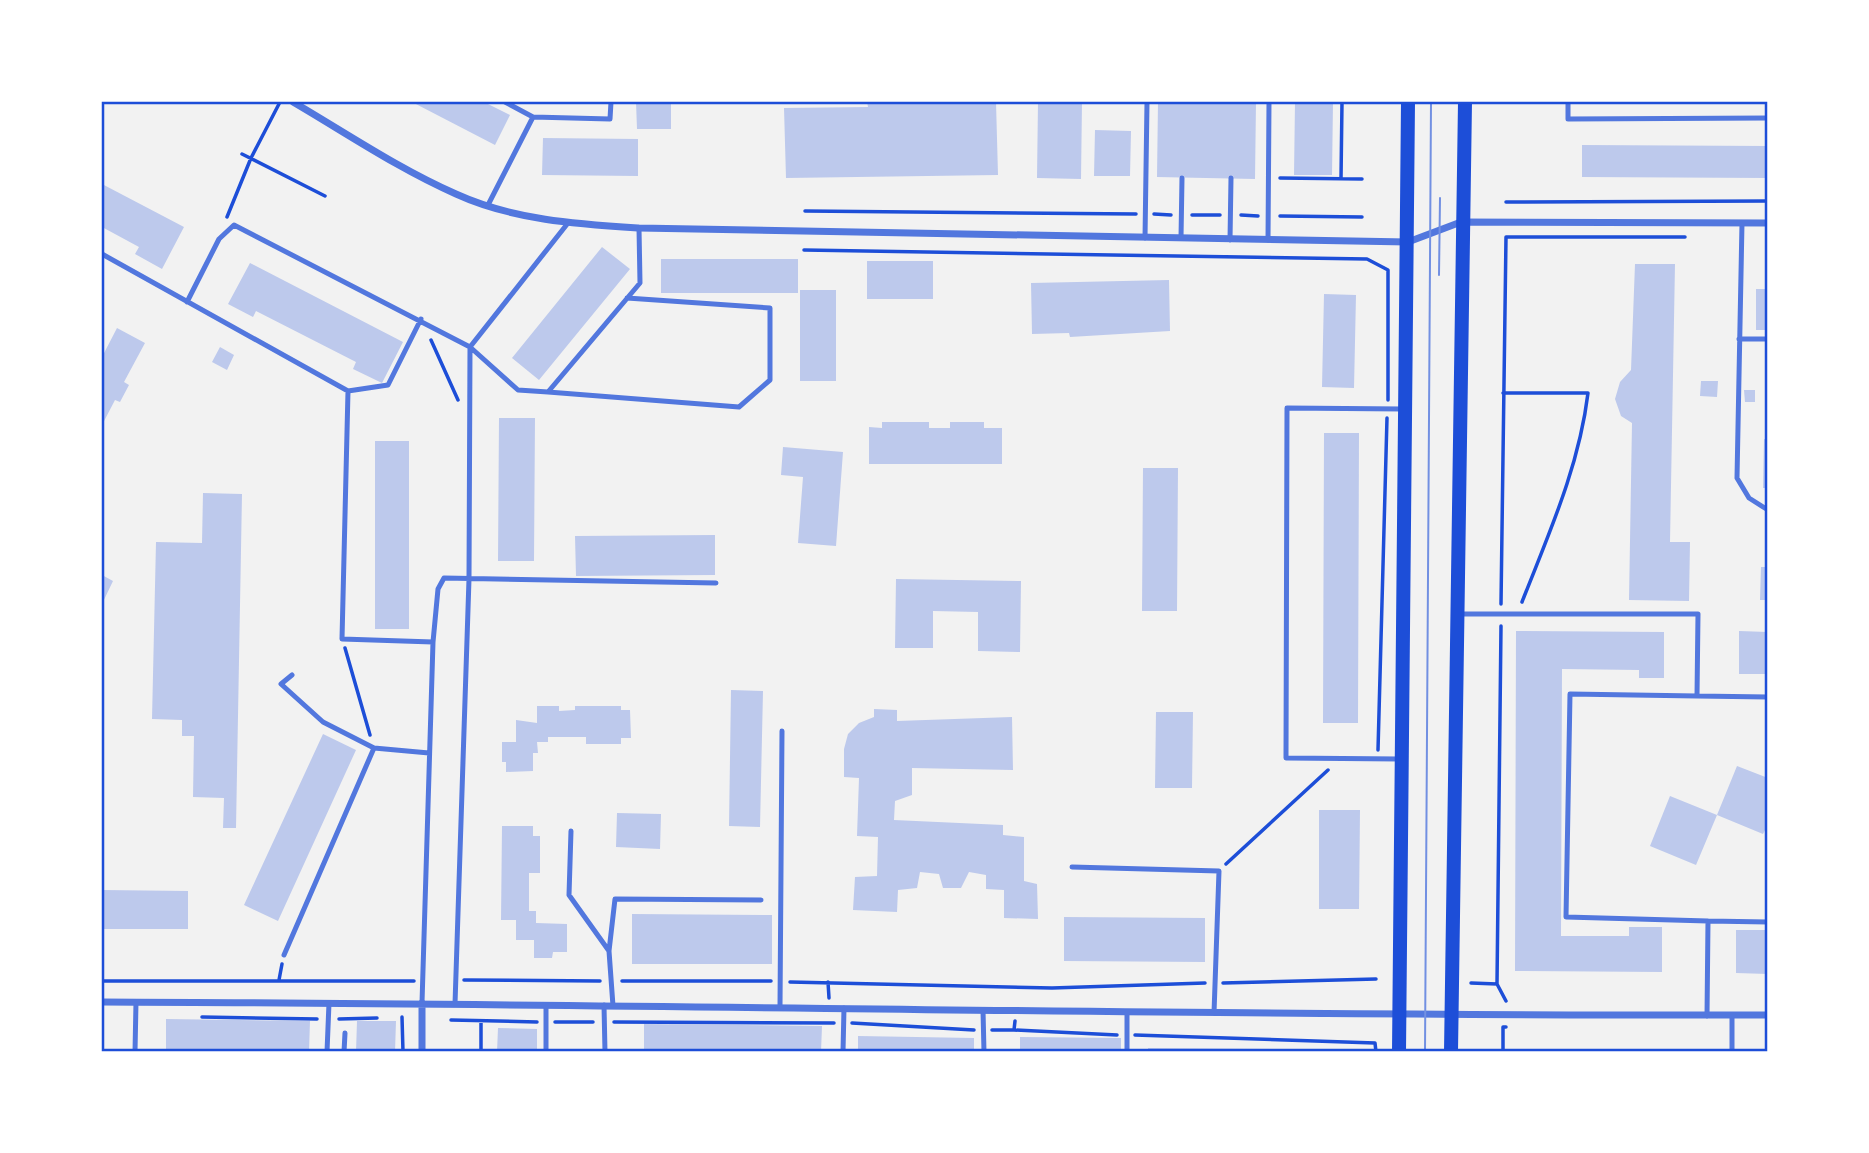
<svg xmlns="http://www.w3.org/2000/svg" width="1869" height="1153" font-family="Roboto,sans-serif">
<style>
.building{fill:#bdc9ec}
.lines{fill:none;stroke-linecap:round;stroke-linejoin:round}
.path{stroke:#1d4ed8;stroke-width:3.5}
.service{stroke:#5277de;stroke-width:5}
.minor{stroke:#5277de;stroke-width:7}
.secondary{stroke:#1d4ed8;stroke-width:14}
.tram{stroke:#7290e2;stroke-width:2}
.neatline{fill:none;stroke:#1d4ed8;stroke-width:2.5}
</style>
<rect width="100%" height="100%" fill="#f2f2f2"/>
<path class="building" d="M412 102H484L510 115 495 145Z
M636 102H671V129H637Z
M867 102H996L998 175 786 178 784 108 868 107Z
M1038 102H1082L1081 179 1037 178Z
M1158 102H1256L1255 179 1157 177Z
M1295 102H1333L1332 175H1294Z
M1095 130 1131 131 1130 176H1094Z
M543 138 638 139V176L542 175Z
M1582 145 1768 146V178L1582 177Z
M102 184 184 227 162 269 135 254 139 247 102 227Z
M602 247 630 269 539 380 512 358Z
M661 259H798V293H661Z
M867 261H933V299H867Z
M250 263 403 342 382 383 353 369 356 362 256 311 253 317 228 304Z
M1635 264H1675L1670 542H1690L1689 601 1629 600 1632 423 1621 416 1615 399 1620 382 1631 370Z
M1169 280 1170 331 1070 337 1069 333 1032 334 1031 283Z
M1756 289H1768V330H1756Z
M800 290H836V381H800Z
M1324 294 1356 295 1354 388 1322 387Z
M117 328 145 343 124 382 129 385 120 402 115 400 102 425V357Z
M220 347 234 355 227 370 212 362Z
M1701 381H1718L1717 397 1700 396Z
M1744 390H1755V402H1745Z
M499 418H535L534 561H498Z
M882 422H929V428H950V422H984V428H1002V464H869V427L882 428Z
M1324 433H1359L1358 723H1323Z
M1764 439 1768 440V488H1763Z
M375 441H409V629H375Z
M783 447 843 452 836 546 798 543 803 477 781 475Z
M1143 468H1178L1177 611H1142Z
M203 493 242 494 236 828H223L224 798 193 797 194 736H182V720L152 719 156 542 202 543Z
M715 535V575L576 576 575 536Z
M1761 567H1768V600H1760Z
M102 575 113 581 102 604Z
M896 579 1021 581 1020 652 978 651V612L933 611V648H895Z
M1516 631 1664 632V678H1639V670L1562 669 1561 936H1629V927H1662V972L1515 971Z
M1739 631 1768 632 1765 674H1739Z
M731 690 763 691 760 827 729 826Z
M537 706H559V711L575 710V706H621V710H630L631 738H621V744H586V737H548V742H537L538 753H533V771L506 772V762H502V742H516V720L537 723Z
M874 709 897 710V721L1012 717 1013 770 912 768V795L895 801 894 820 1003 825V835L1024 837V881L1037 884 1038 919 1004 918V890L986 889V875L969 872 961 888H943L939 874 920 872 917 888 898 890 897 912 853 910 855 877 877 876 878 837 857 836 859 778 844 777V749L848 734 859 723 874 717Z
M1156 712H1193L1192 788H1155Z
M323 734 356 750 278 921 244 905Z
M1737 766 1768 778V824L1763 834 1717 815Z
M1670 796 1717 815 1696 865 1650 846Z
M1319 810H1360L1359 909H1319Z
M617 813 661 814 660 849 616 847Z
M502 826H533V836H540V873H529V911H536V923L567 924V952H553L552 958H534V940H516V920H501Z
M102 890 188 891V929H102Z
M632 914 772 915V964H632Z
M1064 917 1205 918V962L1064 961Z
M1736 930H1768V974L1736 973Z
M166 1019 310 1021 309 1052H166Z
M357 1021H396L395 1052H356Z
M644 1024 822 1026 821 1052H644Z
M498 1028 537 1029V1052H497Z
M858 1036 974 1038V1052H858Z
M1020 1037 1121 1038V1052H1020Z
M1148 1048 1287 1049V1052H1148Z"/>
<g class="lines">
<path class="path" d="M242 154 325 196
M1280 178 1362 179
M1341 179 1342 102
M1506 202 1768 201
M805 211 1136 214
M1154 214 1171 215
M1192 215H1220
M1241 215 1258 216
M1280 216 1362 217
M227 217 251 158 280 102
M804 250 1367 259 1388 270V400
M431 340 458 400
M1503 393H1588C1579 467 1549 533 1522 602
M1501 604 1506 237H1685
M345 648 370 735
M1378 750 1387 418
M1226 864 1328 770
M279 980 282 964
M464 980 600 981
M102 981H414
M622 981H771
M790 982 1052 988 1205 983
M828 982 829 998
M1223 983 1376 979
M1471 983 1497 984 1506 1001
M1497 984 1501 626
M202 1017 317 1019
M402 1017 403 1052
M339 1019 377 1018
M451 1020 537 1022
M481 1021V1052
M555 1022H593
M614 1022 834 1023
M852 1023 974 1030
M992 1030H1014L1015 1021
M1014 1030 1117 1035
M1135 1035 1375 1043 1376 1052
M1503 1052V1027H1506"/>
<path class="service" d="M505 102 533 117
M1568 102V119L1768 118
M488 205 533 117 610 119 611 102
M1742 223 1737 478 1749 498 1768 510
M1145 238 1147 102
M1181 238 1182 178
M1230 240 1231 178
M1268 240 1269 102
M102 254 348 391
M187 302 219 239 234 225 470 347 518 390 548 392 640 283 639 228
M421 319 388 385 348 391 342 639 433 642
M1739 339H1768
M548 392 739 407 770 380V308L627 298
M1460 614H1698L1697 696 1570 694 1566 917 1708 921
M292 675 281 684 323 722 374 748
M1697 696 1768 697
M1399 759 1286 758 1287 408 1402 409
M571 831 569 895 609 951 613 1006
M1072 867 1219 871 1214 1013
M609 951 615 899 761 900
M284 955 374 748 429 753
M422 1003 433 642 438 589 444 578 716 583
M455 1004 469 579 470 347 568 223
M604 1005 605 1052
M780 1007 782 731
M983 1010 984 1052
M1707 1016 1708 921 1768 922
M135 1052 136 1002
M327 1052 329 1003
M344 1052 345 1033
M546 1052V1005
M843 1052 844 1008
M1127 1052V1012
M1732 1052V1015"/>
<path class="minor" d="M293 102C346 133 399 169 456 194 513 220 577 224 639 228L1408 242 1461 222 1768 223
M102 1002C657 1004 1212 1016 1768 1015
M422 1003V1052"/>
<path class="secondary" d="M1399 1052 1408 102
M1451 1052 1465 102"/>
<path class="tram" d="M1439 275 1440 198
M1425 1052 1431 102"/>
</g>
<rect width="1869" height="1153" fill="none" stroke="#ffffff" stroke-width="206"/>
<rect x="103" y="103" width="1663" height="947" class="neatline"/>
</svg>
